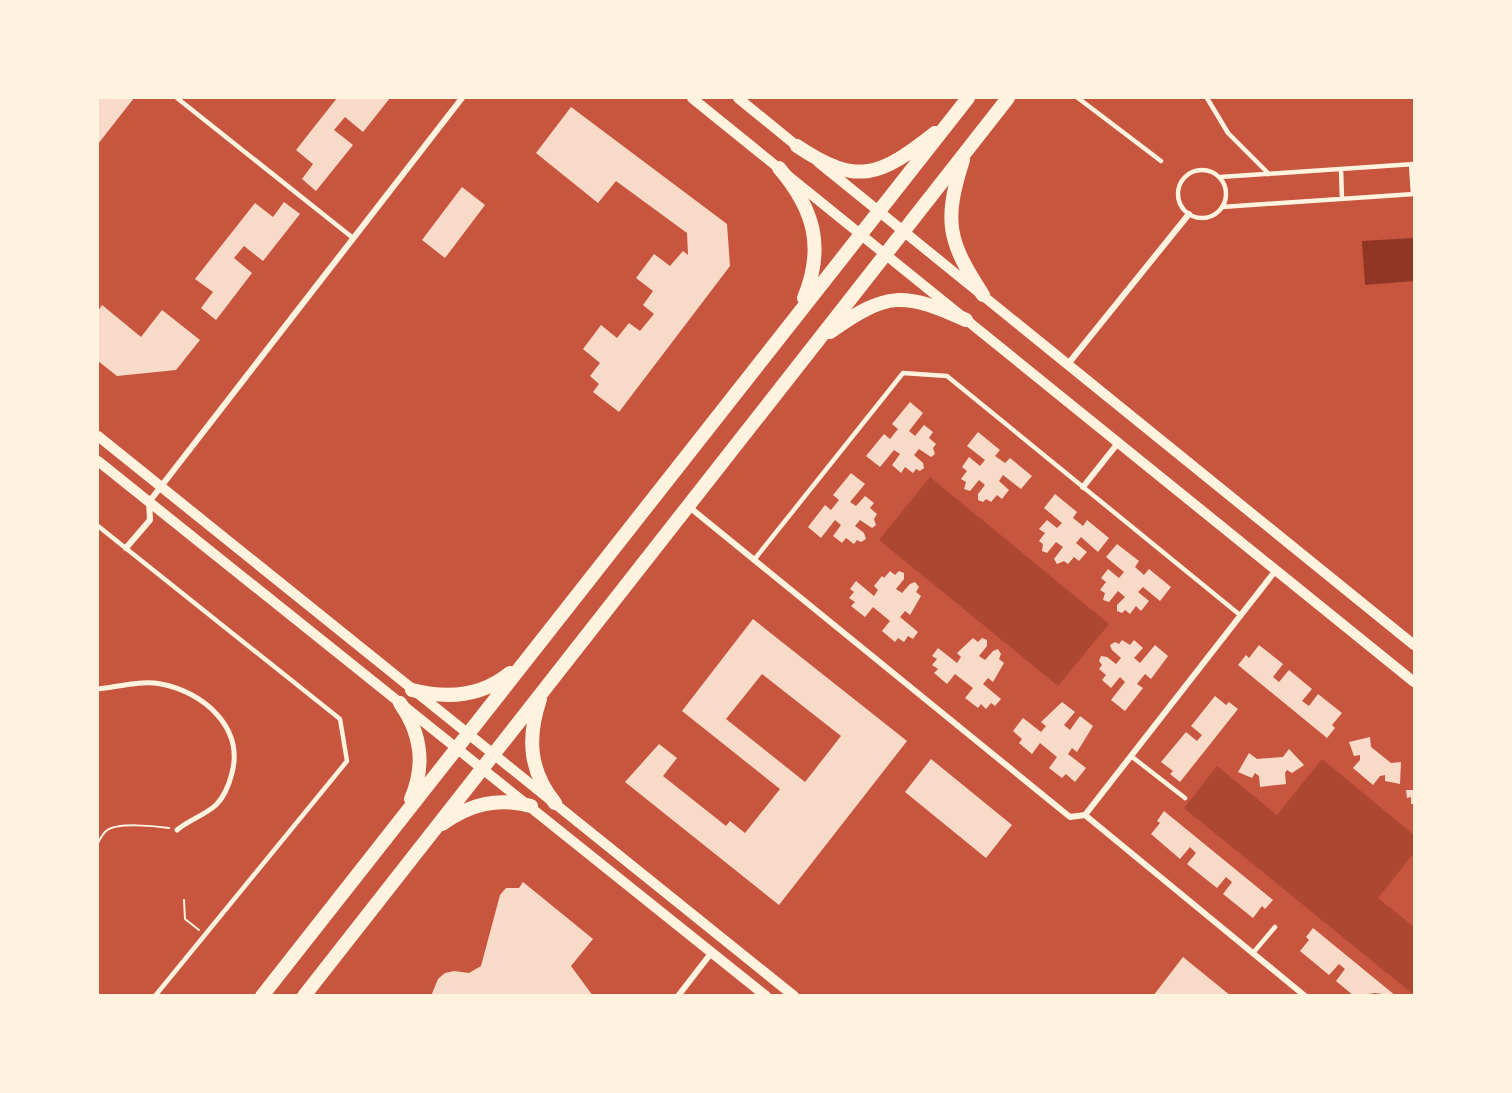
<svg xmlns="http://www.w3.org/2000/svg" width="1512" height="1093" font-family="'PT Sans',sans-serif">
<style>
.green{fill:#ae4732}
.water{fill:#8f3625}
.building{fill:#f7dbc8;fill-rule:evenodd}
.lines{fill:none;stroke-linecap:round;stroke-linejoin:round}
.path{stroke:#fff3e0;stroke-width:2}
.service{stroke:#fff3e0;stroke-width:4.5}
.pedestrian{stroke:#fff3e0;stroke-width:5}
.minor{stroke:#fff3e0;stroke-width:6}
.tertiary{stroke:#fff3e0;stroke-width:10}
.primary{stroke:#fff3e0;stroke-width:14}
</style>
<rect width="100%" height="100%" fill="#c8553d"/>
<path class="green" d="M930 477 1109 624 1058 686 879 540Z
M1322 759 1414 835V853L1378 898 1414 927V995L1184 808 1217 766 1277 815Z"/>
<path class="water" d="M1414 238V281L1365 285 1362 241Z"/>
<path class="building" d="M98 98H134L98 144Z
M337 98H390L363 132 345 117 334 130 353 145 316 191 302 179 313 164 296 150Z
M571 107 727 224 730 266 619 412 593 392 599 384 590 376 600 363 583 349 601 325 617 338 629 323 640 331 654 314 643 305 653 291 636 278 654 254 670 266 683 251 688 255 687 233 616 181 598 203 536 153Z
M462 187 485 205 445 258 422 240Z
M284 202 300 214 263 261 244 246 234 258 252 273 216 320 201 308 213 292 195 279 255 203 273 217Z
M102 305 141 337 162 310 200 340 176 370 117 376 98 361V311Z
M910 402 923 413 909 431 915 436 924 425 933 432 929 438 936 444 933 448 935 454 931 457 919 449 914 455 923 463 924 468 920 471 916 469 913 473 905 467 901 473 892 465 900 454 894 450 880 467 866 456 884 434 890 439 898 429 892 424Z
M978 432 1000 450 995 456 1005 463 1010 458 1032 476 1021 489 1003 475 999 481 1009 490 1002 499 997 495 991 502 986 499 983 502 978 500V494L985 485 979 480 970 491 964 489 966 482 961 479 967 471 962 467 969 457 980 466 985 460 967 446Z
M851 473 865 484 850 502 856 506 865 496 874 503 870 508 877 514 874 519 876 525 872 528 860 520 855 526 864 533 866 539 861 542 857 540 854 544 846 538 842 543 833 536 841 525 835 520 821 538 808 527 825 505 831 510 839 500 833 495Z
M1055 494 1077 512 1073 518 1083 526 1087 520 1109 538 1098 552 1081 537 1076 543 1087 552 1079 561 1074 557 1068 564 1064 561 1057 564 1054 559 1063 547 1056 542 1047 553 1042 551 1043 544 1039 541 1045 533 1039 529 1047 520 1057 528 1062 523 1044 508Z
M1117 544 1139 561 1135 567 1144 575 1149 569 1171 587 1160 601 1143 587 1138 592 1149 601 1141 611 1136 606 1130 614 1125 610 1122 613 1117 611V605L1125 597 1118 591 1109 602 1103 600 1105 593 1100 590 1106 582 1101 578 1108 569 1119 578 1124 572 1106 557Z
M890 571 895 575 899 571 904 573V579L896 589 902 593 910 584 915 582 919 587 916 592 921 596 910 615 905 611 900 617 918 632 913 639 908 636 904 642 898 638 895 642 882 631 890 621 873 607 865 617 851 606 855 602 849 598 854 592 850 589 856 581 874 596 878 590 874 586 882 576 884 578Z
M753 619 907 741 779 905 625 782 659 744 677 758 663 776 726 826 730 821 745 833 780 789 682 711ZM762 674 841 736 805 782 726 719Z
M973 638 978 642 982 638 987 640V646L979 656 985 660 993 651 998 649 1001 654 999 659 1004 663 993 682 988 678 983 684 1001 699 995 706 991 703 986 709 981 704 978 708 965 698 973 688 955 674 947 684 934 673 938 669 932 665 937 659 932 656 938 648 957 663 961 657 957 653Z
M1122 640 1130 645 1134 640 1143 648 1134 658 1140 663 1155 645 1168 656 1151 679 1145 674 1137 684 1143 688 1125 711 1111 700 1125 682 1120 677 1111 688 1102 680 1106 675 1099 669 1102 665 1099 661 1101 656 1107 657 1116 664 1121 658 1112 650 1110 645 1115 642 1119 644Z
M1259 645 1283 664 1273 677 1279 682 1289 670 1312 689 1302 701 1309 706 1318 694 1342 713 1332 725 1335 728 1327 738 1238 665 1246 655 1249 658Z
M1215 696 1226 705 1229 702 1238 709 1180 782 1170 774 1173 771 1161 762 1186 732 1197 741 1202 735 1191 726Z
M1062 702 1075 712 1064 725 1070 730 1080 716 1093 726 1077 752 1072 748 1068 754 1086 768 1075 782 1066 774 1062 778 1049 768 1057 757 1040 743 1032 754 1019 743 1022 739 1013 731 1023 718 1041 732 1046 726 1041 722Z
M1370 737 1371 747 1391 763 1401 762 1400 784 1385 781V775L1380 776 1373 785 1353 768 1360 760V755L1354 756 1349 742Z
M1289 749 1304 765 1292 773 1287 770 1285 773 1286 784 1260 787 1259 776 1255 773 1252 778 1238 772 1249 753 1257 759 1283 757Z
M931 759 1012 825 986 858 905 792Z
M1406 790H1414V804H1411V797L1407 798Z
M1164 811 1273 900 1265 909 1262 906 1253 918 1223 894 1232 882 1226 877 1217 888 1187 864 1196 853 1190 847 1180 859 1151 834 1160 823 1157 821Z
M523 882 593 939 571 966 593 996H431L438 979 445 973 454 971 469 973 481 966 500 895 506 888H519Z
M1313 928 1396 996 1375 993 1354 996 1336 981 1345 969 1339 964 1329 975 1300 951 1309 940 1306 937Z
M1183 957 1231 996H1153Z"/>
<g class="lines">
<path class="path" d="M98 843C100 839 103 834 106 831 117 822 155 826 169 828
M184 900 185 919 199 930"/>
<path class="service" d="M177 98 353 238
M1078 98 1161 161
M1207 98 1228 133 1269 174
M1411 164 1413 194
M1341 169 1342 199
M1178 194a24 24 0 1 1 48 0a24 24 0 1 1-48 0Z
M1220 177 1414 164
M1222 207 1414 194
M98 526 340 719 347 761 155 996
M754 560 903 373 947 376 1240 615
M1131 756 1185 798
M1253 953 1275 927"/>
<path class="pedestrian" d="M98 689C118 687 140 680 161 684 203 692 244 727 232 773 229 785 225 796 216 805 205 815 189 820 177 830"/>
<path class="minor" d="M1068 364 1189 214
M1083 487 1118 443
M688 506 1070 817 1085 815 1305 996
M126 548 150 520 149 502 462 98
M1085 815 1276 570
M678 996 712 952"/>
<path class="tertiary" d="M692 98 1414 682
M738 98 803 151
M818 162 1414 645
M98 436 794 996
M98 461 766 996"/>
<path class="primary" d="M797 146C858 187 880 176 935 133
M963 160C943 222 948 241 983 295
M779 168C814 209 825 247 804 298
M830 332C888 291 903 292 966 320
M412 690C447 699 481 697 510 673
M540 699C527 738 529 771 555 803
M400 703C421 733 426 764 411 799
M442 824C470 804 498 797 531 806
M262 996 968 98
M304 996 1008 98"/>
</g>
<rect width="1512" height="1093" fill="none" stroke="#fff3e0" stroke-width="198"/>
</svg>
